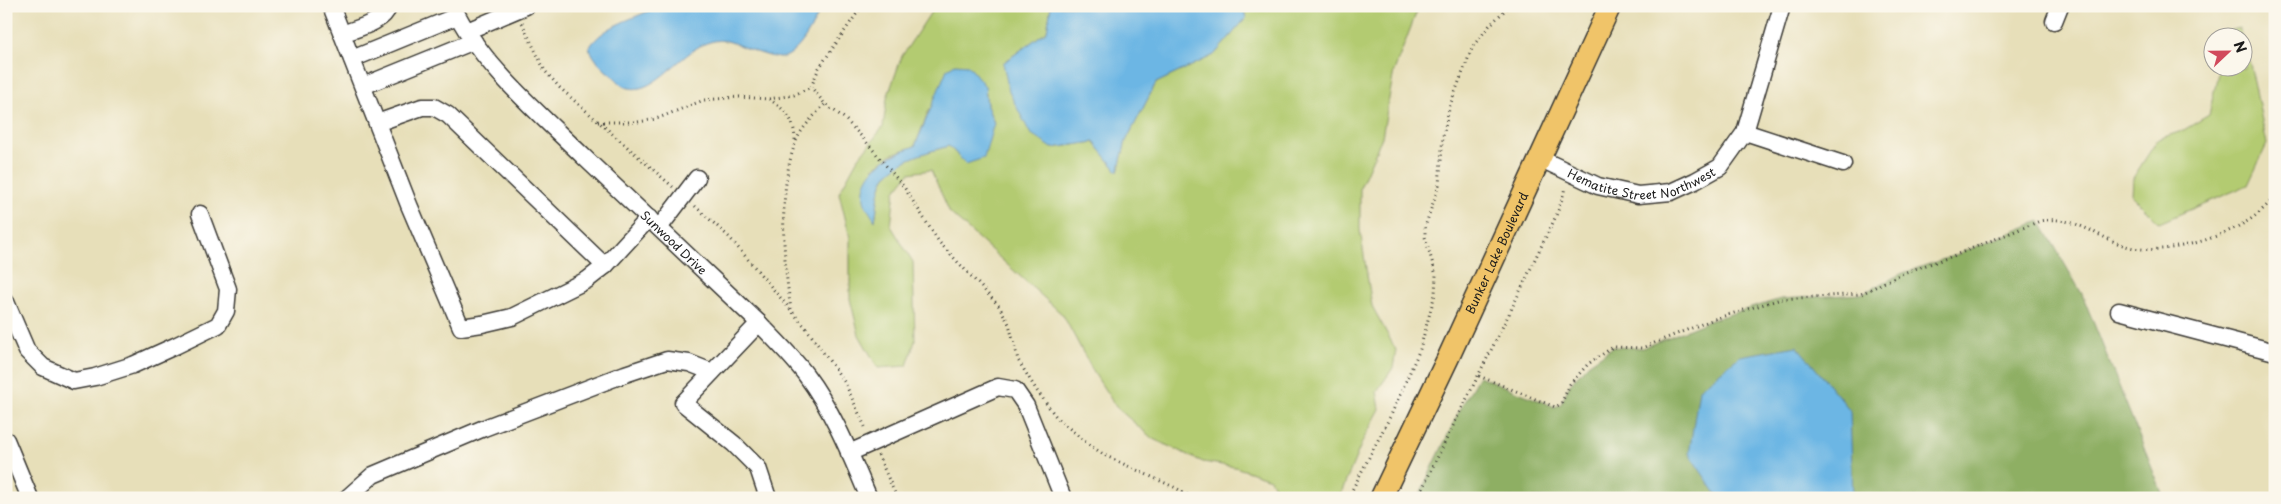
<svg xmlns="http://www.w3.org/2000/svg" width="2281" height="504" font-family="'Playpen Sans',sans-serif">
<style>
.green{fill:#b3cb71;stroke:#687446;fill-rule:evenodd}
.forest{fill:#8eaf63;stroke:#556640}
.water{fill:#6cb6e4;stroke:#446980}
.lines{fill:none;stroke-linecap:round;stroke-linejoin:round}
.minor-casing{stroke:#3a3934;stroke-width:19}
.major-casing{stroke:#3a3934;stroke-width:24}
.path{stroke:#3a3934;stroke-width:3;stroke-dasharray:1 4;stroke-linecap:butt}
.minor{stroke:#fff;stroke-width:16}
.major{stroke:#f0c469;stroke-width:21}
.labels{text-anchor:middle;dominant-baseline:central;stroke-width:4;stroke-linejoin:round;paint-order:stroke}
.street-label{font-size:12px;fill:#1c1c1c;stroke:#fbf7ec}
</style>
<rect width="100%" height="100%" fill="#fbf7ec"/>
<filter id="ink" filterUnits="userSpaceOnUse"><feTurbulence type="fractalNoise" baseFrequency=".02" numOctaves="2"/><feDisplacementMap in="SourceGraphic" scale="10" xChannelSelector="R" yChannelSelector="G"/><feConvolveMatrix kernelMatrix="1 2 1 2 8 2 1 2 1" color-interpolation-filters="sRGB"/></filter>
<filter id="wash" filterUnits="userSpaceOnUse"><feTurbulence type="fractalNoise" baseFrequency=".0096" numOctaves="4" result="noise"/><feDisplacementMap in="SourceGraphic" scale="20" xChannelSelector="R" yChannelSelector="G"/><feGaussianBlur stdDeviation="1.12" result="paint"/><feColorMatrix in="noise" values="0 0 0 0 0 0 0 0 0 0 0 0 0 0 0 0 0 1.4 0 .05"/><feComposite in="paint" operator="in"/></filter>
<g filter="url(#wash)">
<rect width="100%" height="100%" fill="#e7dfb9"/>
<path class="green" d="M935 6H1051L1047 31 1003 63 1052 148 1094 142 1118 172 1126 141 1156 83 1214 55 1246 18 1243 6H1419L1394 71 1382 137 1360 188V230L1372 306 1396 350 1393 368 1377 391 1380 409 1363 440 1339 498H1280L1270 479 1235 467 1203 462 1153 439 1116 407 1094 373 1063 315 950 213 931 170 909 173 895 191 891 226 913 262 915 341 907 366 878 368 859 335 850 299V238L839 193 857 160 883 127 887 98 902 56ZM985 86 987 106 994 123 966 164 949 146C928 152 892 160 883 182 877 194 878 208 875 220L874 167 892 154 915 146 929 110Z
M2239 28 2242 37H2225L2226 32Z
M2244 43 2251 68 2267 144 2248 185 2159 223 2132 196 2133 178 2158 139 2182 131 2209 115 2219 68H2244Z"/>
<path class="forest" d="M2040 221 2082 294 2164 498H1418L1460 409 1479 376 1555 407 1561 404 1570 384 1588 364 1613 347 1642 348 1714 319 1781 299 1861 294 1903 273 1953 256Z"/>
<path class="water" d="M659 6H822C815 21 799 57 780 58 773 58 750 50 743 47 731 42 724 38 710 42 684 48 655 95 629 88 623 87 618 81 614 77 602 68 596 62 589 48 604 24 635 19 659 6Z
M1051 6H1243L1246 18 1214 55 1156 83 1126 141 1118 172 1094 142 1052 148 1030 133 1009 92 1003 63 1047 31Z
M955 64 968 65 985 86 987 106 994 123 984 158 966 164 949 146C928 152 892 160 882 183 878 195 877 208 875 221 872 215 865 207 864 200 860 168 891 155 915 146L947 69Z
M1797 346 1850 410 1853 498H1719L1689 454 1699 389 1740 356Z"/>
</g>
<g filter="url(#ink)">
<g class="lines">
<g class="minor-casing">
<g id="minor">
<path d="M331 6 409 205 461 327 482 324 512 317 587 280 605 266 649 218"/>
<path id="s1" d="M453 6C478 62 541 115 585 158 643 213 701 268 759 323 775 340 792 356 806 375 833 411 851 456 869 498"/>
<path d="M2054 21 2060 6"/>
<path d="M467 31 526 6"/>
<path d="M342 34C357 28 383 23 389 6"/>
<path d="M352 59 457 16"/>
<path d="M363 86 474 41"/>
<path d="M377 123 422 107H434L448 115 605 266"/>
<path d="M1745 132 1843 164"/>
<path id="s2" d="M1541 159 1598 186 1638 195 1671 192 1695 181 1720 167 1745 132 1782 6"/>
<path d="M659 228 697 178"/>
<path d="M6 302 27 351 43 367 74 381 95 377 133 365 175 346 218 325 226 311 228 289 200 214"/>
<path d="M2119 311 2275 352"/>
<path d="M759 323 683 403 734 444 758 468 768 498"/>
<path d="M6 440 30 498"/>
<path d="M849 453 998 387 1015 390 1026 406 1063 498"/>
<path d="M347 498 373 475 484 428 625 374 667 360 689 363 712 372"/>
</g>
</g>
<g class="major-casing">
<g id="major">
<path id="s3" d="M1381 498 1449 356 1610 6"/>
</g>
</g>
<path class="path" d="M862 6 819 68 811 87 825 104 844 118 863 138 904 187 939 242 999 306 1009 324 1018 360 1037 391 1057 418 1088 444 1106 456 1176 488 1193 498
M522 23 545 71 560 88 673 187
M769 99C787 111 795 120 795 142
M598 122H638L656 119 704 100 739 97 769 99 794 95 811 87
M695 206 729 237 806 328 845 383 866 429
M791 309C783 261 778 190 795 144 800 129 814 116 825 104
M1479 376 1555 407 1561 404 1570 384 1588 364 1613 347 1642 348 1714 319 1781 299 1861 294 1903 273 1953 256 2040 221C2073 214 2096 237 2126 246 2160 257 2216 240 2246 222 2257 216 2266 206 2275 197
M878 455 897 498
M1348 498 1392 413 1420 349 1435 294 1436 275 1425 237V227L1439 185 1443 136 1450 105 1473 46 1490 25 1509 6
M1418 498C1454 421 1495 345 1531 268 1542 242 1560 215 1565 187"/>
<use href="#minor" class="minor"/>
<use href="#major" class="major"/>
</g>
</g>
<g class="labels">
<g class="street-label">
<text stroke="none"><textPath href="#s2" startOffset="108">Hematite Street Northwest</textPath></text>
<text stroke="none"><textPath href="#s1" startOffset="325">Sunwood Drive</textPath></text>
<text stroke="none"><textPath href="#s3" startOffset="271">Bunker Lake Boulevard</textPath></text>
</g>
</g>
<rect width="2281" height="504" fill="none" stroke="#fbf7ec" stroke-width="25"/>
<g transform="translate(2228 52) rotate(68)"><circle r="24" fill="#fbf7ec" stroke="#a29f99"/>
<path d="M0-4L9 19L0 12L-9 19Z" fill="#d1495b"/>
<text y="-8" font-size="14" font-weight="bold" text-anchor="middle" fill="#1c1c1c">N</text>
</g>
</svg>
